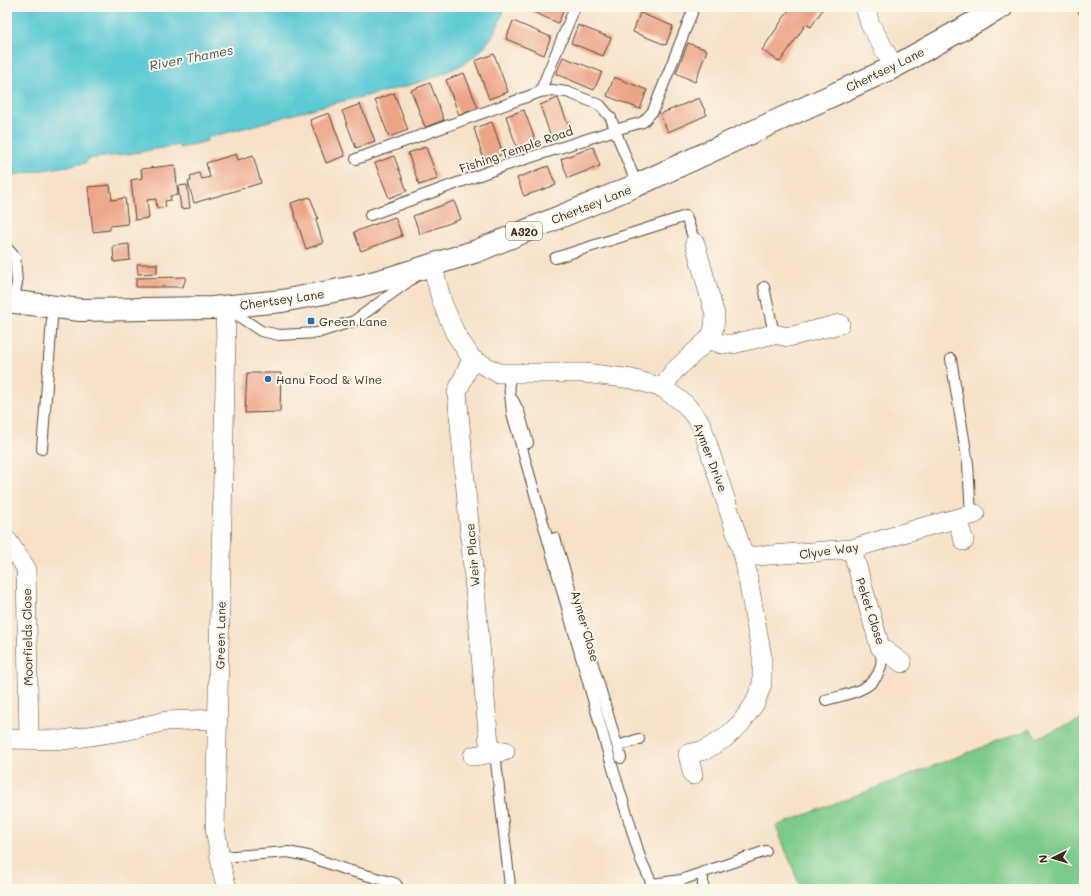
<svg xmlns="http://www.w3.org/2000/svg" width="1091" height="896" font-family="Mali,sans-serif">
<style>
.green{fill:#7aca8b;stroke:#5a7a54}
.water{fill:#5cc9d3;stroke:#4c7a78}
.building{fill:#eda586}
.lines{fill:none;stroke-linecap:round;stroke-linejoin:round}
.lane-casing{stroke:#574638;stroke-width:12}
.street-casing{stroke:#574638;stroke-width:20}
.primary-casing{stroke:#574638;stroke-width:24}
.lane{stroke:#fff;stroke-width:10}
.street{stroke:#fff;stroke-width:19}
.primary{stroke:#fff;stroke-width:22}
.poi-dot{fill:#1f6fb2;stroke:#fbf7ec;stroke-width:1.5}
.labels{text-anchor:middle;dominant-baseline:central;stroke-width:4;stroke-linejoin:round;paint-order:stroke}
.shield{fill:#fbf7ec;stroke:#75685c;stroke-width:1}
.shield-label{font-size:11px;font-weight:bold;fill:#3b2a1e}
.street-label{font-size:12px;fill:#3b2a1e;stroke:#fbf7ec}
.poi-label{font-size:12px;fill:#3b2a1e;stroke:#fbf7ec;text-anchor:start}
.water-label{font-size:13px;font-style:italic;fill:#455a54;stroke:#fbf7ec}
</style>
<rect width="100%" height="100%" fill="#fbf7ec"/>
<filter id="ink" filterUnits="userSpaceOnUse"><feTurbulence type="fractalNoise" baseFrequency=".025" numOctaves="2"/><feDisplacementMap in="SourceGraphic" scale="8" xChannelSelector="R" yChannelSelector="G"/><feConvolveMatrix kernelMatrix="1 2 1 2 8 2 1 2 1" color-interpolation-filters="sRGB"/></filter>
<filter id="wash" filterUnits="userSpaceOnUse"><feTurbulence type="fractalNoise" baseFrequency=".012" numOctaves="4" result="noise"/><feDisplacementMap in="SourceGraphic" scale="16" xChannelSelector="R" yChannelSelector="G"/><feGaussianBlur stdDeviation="0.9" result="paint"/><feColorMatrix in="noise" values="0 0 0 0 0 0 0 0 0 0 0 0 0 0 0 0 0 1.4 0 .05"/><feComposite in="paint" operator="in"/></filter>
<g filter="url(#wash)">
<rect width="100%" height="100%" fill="#f6e2ca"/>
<path class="green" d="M1084 718V889H801L776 826 1030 729 1037 738Z"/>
<path class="water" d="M7 7H504C499 30 484 53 463 64 418 89 361 95 312 109 277 119 242 129 206 138L207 141 180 148 179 145 128 154 87 159 86 163 7 176Z"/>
<g id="blocks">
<path class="building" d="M522 7H565L558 23Z
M666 7H682L679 12Z
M791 7H819L823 9 811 27 806 24 780 62 762 50Z
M640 13 673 26 666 45 633 32Z
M513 21 551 37 544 55 506 39Z
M578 25 611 38 603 56 571 43Z
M688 43 707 50 695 82 676 73Z
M494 54 508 92 489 99 475 61Z
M563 57 602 72 594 90 556 74Z
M464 73 478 108 459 115 446 80Z
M614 77 647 90 640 109 607 96Z
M430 83 444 120 425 127 411 90Z
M394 93 408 130 389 137 375 100Z
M558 98 570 130 551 137 540 105Z
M699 98 707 115 668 132 660 114Z
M360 104 375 141 356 148 342 111Z
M524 110 536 142 517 148 506 116Z
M329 113 345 156 326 163 310 120Z
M492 122 503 154 484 161 474 128Z
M426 147 438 179 419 185 408 153Z
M593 147 600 166 568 178 561 159Z
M236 154 238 160 253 155 261 183 194 203 188 182 191 181 190 176 199 173 202 179 210 177 206 163Z
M394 156 407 191 389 198 375 163Z
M175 165 178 195 170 196 171 200 165 201 166 207 157 208 156 199 147 200 149 218 135 220 131 180 142 178 141 169Z
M548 166 556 185 524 196 517 178Z
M110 185 112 200 125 198 128 224 110 226V230L93 232 88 187Z
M187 185 190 208 181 209 178 186Z
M310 197 318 218 316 220 323 243 306 249 291 203Z
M454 201 461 219 420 234 413 216Z
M395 217 402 236 361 251 354 232Z
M129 244 130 260 114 262 113 246Z
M137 264H157V273L138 274Z
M186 277 183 287H136V278Z
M247 373H281L280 412 245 413Z"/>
</g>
</g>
<g filter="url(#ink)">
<use href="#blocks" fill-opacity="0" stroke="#574638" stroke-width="1"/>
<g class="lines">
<g class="lane-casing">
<path id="lane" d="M1083 7 1084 11
M540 92 575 7
M356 159 540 92 552 90 567 92 600 105 611 118 615 130 643 122 653 111 692 13
M370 215 504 166 615 130 637 185
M7 248 15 257 17 283 13 302
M555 258 686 216 695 243
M764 287 774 334
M228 309 261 331 279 335 317 333 354 321 416 276
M951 359 968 464 971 515
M508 374 512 413 607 749 641 860 652 884 681 880 766 851
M513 400 519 412 528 443
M42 449 53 307
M555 538 621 758
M826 700C847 694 876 691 881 665 882 660 881 652 880 647
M618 746 639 739
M495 753 510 886
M220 857 288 852 308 856 344 869 391 882 396 884 399 889
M703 889V872"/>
</g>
<g class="street-casing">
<path id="street" d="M865 7 870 24 894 67
M432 264 442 302 455 333 472 359 498 373H585L632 379 663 388 685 404 701 424 744 557 762 657V684L755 703 741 723 725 738 705 750 688 754 693 775
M225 307 226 341 215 828 222 870 227 889
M710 338 721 344H733L774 334 788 337 840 324
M472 359 457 392 490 754
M663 388 673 372 710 338 714 328 715 315 695 243
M957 519 964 541
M7 540 26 568 29 740
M852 549 880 647 902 663
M744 557 852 549 920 528 975 514
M7 739 63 740 129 730 166 721 218 719
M473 756 505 751"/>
</g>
<g class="primary-casing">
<path id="primary" d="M7 301 80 310 212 308 282 301 360 286 393 277 477 251 637 185 894 67 1002 7"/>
</g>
<use href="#lane" class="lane"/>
<use href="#street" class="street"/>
<use href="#primary" class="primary"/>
</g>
</g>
<g class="poi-dot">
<rect x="307" y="317" width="8" height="8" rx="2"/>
<circle cx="268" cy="379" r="4"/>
</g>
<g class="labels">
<rect class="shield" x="506" y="222" width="36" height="18" rx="3"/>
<g class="shield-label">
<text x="524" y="231">A320</text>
</g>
<g class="street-label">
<text transform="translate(885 69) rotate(-26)">Chertsey Lane</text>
<text transform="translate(516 149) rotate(-19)">Fishing Temple Road</text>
<text transform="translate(591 204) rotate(-22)">Chertsey Lane</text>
<text transform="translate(282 299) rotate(-8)">Chertsey Lane</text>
<text transform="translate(711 457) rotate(69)">Aymer Drive</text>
<text transform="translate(829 550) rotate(-8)">Clyve Way</text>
<text transform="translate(472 555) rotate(-95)">Weir Place</text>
<text transform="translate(871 611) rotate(72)">Peket Close</text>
<text transform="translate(586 626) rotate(74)">Aymer Close</text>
<text transform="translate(220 635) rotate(-89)">Green Lane</text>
<text transform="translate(27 637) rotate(-91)">Moorfields Close</text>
</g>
<g class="poi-label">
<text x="319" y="321">Green Lane</text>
<text x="276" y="379">Hanu Food &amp; Wine</text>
</g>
<g class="water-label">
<text transform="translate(191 57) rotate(-11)">River Thames</text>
</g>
</g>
<rect width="1091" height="896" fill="none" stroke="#fbf7ec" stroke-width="24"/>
<g transform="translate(1053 858) rotate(265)" stroke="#fbf7ec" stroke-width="3" paint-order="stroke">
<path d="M0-3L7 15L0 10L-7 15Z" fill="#3b2a1e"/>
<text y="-6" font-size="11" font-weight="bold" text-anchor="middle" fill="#3b2a1e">N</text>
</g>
</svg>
